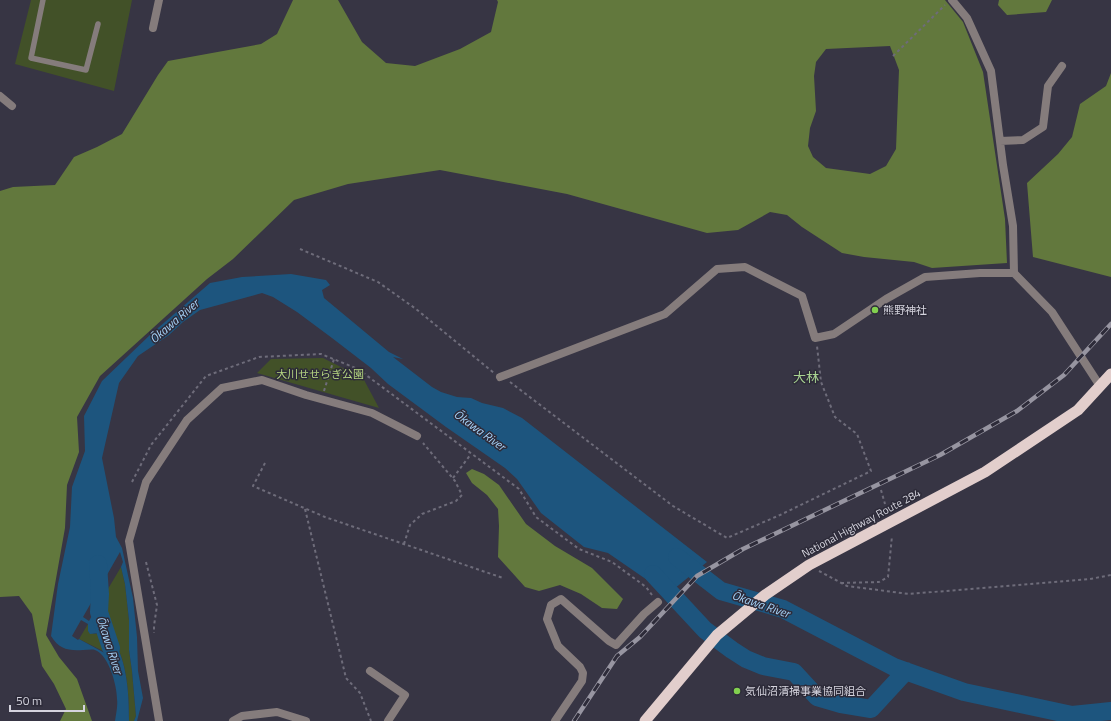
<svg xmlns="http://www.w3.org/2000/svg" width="1111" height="721" font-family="'Titillium Web','Noto Sans JP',sans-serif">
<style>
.green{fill:#425128}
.forest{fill:#62783d;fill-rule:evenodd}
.water{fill:#1d557e;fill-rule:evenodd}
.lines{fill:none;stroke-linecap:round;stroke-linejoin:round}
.river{stroke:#1d557e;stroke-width:18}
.path{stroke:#6e6c7a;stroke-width:2;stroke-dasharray:3 3;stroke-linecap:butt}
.service{stroke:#857c7c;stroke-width:5.5}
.minor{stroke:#857c7c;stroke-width:8}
.tertiary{stroke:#857c7c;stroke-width:8}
.trunk{stroke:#e2cecc;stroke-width:11}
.rail-casing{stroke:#9795a1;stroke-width:4.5}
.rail{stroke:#2d2b39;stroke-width:3;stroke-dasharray:9;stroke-linecap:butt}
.poi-dot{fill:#82d04f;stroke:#2d2b39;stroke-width:1.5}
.labels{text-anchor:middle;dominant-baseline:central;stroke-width:3;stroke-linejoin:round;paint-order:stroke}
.poi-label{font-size:11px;fill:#d5d4de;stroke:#2d2b39;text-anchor:start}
.park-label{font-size:11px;fill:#b6d780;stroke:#2d2b39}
.street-label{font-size:11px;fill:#d5d4de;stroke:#2d2b39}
.water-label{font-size:12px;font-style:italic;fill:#a6d3f9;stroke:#2d2b39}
.quarter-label{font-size:13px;fill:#a8d391;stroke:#2d2b39}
</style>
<rect width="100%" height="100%" fill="#373544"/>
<path class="green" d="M31 0H132L114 91 15 64Z
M323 358 363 378 379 408 257 373 271 359Z
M121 567 125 584 129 620V650L132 671 136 716 134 721H129C129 691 127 656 108 631 104 625 98 620 93 614Z
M88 624V631L94 634 99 633 102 635 104 644 109 648 113 658 107 653 79 639Z"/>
<path class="forest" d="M293 0H338L362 42 386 63 415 66 460 49 491 32 498 2 497 0H945L963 22 983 72 1005 219 1007 263 932 268 914 262 864 257 842 253 802 227 787 215 770 212 738 230 707 233 567 194 440 170 348 184 294 200 233 259 207 279 100 376 77 417 79 452 67 485 65 528 46 635 59 657 77 679 92 721H60L66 709 54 684 42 666 32 614 19 596 0 597V191L13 187 55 185 74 157 97 147 122 134 158 75 168 61 261 44 277 34ZM890 46 899 70 896 149 886 166 870 174 826 168 813 157 808 146 810 128 816 111 814 76 816 62 826 49Z
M999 0H1052L1046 12 1007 15 998 5Z
M1111 73V277L1033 257 1027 183 1058 154 1072 137 1080 104 1106 86Z
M472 469 484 474 499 485 526 524 555 546 592 568 623 599 617 609 602 608 581 594 560 585 539 591 525 587 498 557 499 526 498 509 487 495 472 483 466 473Z"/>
<path class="water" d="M291 274 326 280 330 285 322 290 324 298 389 352 403 359 393 357 432 387 441 392 457 397 471 398 482 403 503 408 522 418 707 562 663 598 662 592 650 582 608 553 584 547 541 513 517 479 505 468 446 427 388 384 371 368 332 338 297 312 273 297 262 293 200 310 183 322 169 335 138 356 119 383 102 458 114 518 116 537 122 548 133 598 137 637 138 671 143 698 137 721H134L136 716 132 671 129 650V620L125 584 121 567 123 562 120 552 83 617 89 621 93 614C98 620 104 625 108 631 127 656 129 691 129 721H115C116 714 118 706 117 699 117 686 109 655 95 650 92 649 87 650 83 650 68 651 59 649 51 636L58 584 70 527 72 487 85 451 84 416 102 381 151 334 210 283 242 277ZM81 620 88 624V631L90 634 99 633C102 636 111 652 112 657L79 639 78 640 72 636Z"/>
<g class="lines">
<path class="river" d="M677 557 721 591 783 609 894 667 964 692 1072 715 1111 711
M98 564 100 594 99 612 111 648
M653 574 705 630 732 650 746 659 763 666 794 672 817 697 841 704 871 709 906 671"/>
<path class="path" d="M893 56 945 5
M300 249 378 282 416 309 494 373
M510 382 673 506 727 538 780 515 871 471 857 434 835 417 821 382 817 346
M324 391 334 359
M265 463 253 486 325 517 503 578
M453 478 471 454
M132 482 151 445 206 376 259 357 321 354 358 369 519 489 536 517 579 549 612 562 646 587 652 595
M881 490 885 504
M305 509 346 678 360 693 371 721
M404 544 410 525 422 514 456 501 462 495 455 481 423 443
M146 562 157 605 154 626V633
M819 571 847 586 909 594 1090 579 1111 575
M841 583 879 582 888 577 892 536"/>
<path class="service" d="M43 0 31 58 86 70 98 24"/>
<path class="minor" d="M952 0 967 18 991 71 1003 165 1013 226 1014 273
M153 28 159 0
M0 96 12 106
M1000 141 1023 140 1043 127 1048 86 1062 66
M500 377 665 314 717 269 745 267 802 296 815 338 834 334 886 299 925 277 980 273H1014L1052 312 1100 386
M370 671 405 695 388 721
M159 721 129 541 146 482 187 420 222 388 262 380 306 395 372 413 417 436
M555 721 582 681 583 673 580 667 558 646 547 619 551 605 561 599 609 641 616 645 644 614 658 602"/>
<path class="tertiary" d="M233 721 242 716 277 712 306 721"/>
<path class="trunk" d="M645 721 717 635 765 595 809 565 985 472 1078 410 1111 374"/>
<g class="rail-casing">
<path id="rail" d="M574 721 617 656 640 637 697 576 743 549 940 455 1017 411 1064 375 1111 324"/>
</g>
<use href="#rail" class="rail"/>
</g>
<g class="poi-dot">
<circle cx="875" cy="310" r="4"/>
<circle cx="737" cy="691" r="4"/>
</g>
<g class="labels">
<g class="poi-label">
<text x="883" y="310">熊野神社</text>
<text x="745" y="691">気仙沼清掃事業協同組合</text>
</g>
<g class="park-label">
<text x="320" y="374">大川せせらぎ公園</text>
</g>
<g class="street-label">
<text transform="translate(861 523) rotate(-28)">National Highway Route 284</text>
</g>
<g class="water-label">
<text transform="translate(174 321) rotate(-41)">Ōkawa River</text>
<text transform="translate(480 430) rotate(36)">Ōkawa River</text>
<text transform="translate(761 604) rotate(19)">Ōkawa River</text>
<text transform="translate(110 645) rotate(72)">Ōkawa River</text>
</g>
<g class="quarter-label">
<text x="806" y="377">大林</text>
</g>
</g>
<path d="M10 705v6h74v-6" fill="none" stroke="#d5d4de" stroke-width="2"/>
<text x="16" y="705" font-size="12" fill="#d5d4de" stroke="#2d2b39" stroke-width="3" paint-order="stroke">50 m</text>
</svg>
